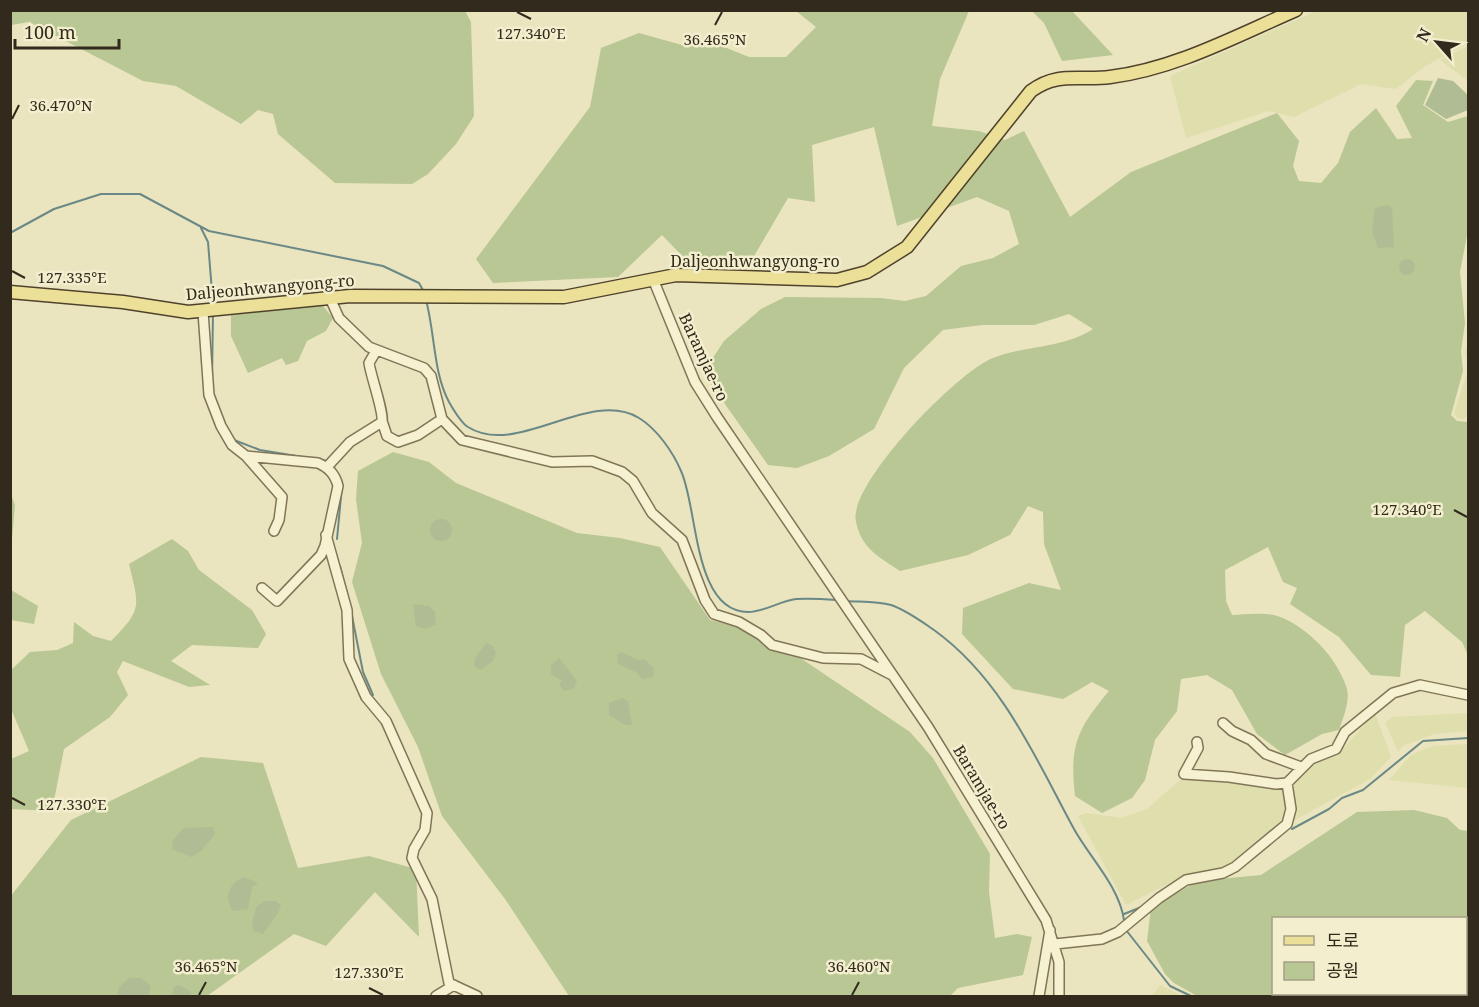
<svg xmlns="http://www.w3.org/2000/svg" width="1479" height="1007" font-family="'Noto Serif','Noto Sans KR',serif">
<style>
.farmland{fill:#dfdfad}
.green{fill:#b8c794;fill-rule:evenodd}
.cemetery{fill:#b0bc93}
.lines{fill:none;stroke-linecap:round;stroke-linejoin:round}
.stream{stroke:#6a8986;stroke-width:2}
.minor-casing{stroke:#817558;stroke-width:12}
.major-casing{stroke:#4f422d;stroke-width:15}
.minor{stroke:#f6f1d1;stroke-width:9}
.major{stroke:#ece098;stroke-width:12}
.ticks{fill:none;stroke:#322a1c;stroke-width:2}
.labels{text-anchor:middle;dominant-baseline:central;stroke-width:5;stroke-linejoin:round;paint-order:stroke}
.street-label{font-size:16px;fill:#322a1c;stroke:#f2eece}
.ticks-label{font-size:15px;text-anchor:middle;fill:#322a1c;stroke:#f2eece;stroke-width:5;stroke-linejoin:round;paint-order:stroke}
</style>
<rect width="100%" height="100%" fill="#eae4bf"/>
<path class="farmland" d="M1316 11H1468V43L1424 67 1396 89 1361 84 1294 117 1269 111 1186 138 1170 76Z
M1468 46V81L1440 60Z
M1468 343V417L1463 419 1457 418 1454 413 1468 370 1465 351Z
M1375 713 1391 757 1370 779 1275 831 1227 868 1190 873 1126 905 1078 816 1086 813 1121 818 1147 809 1180 780 1206 777 1282 788 1311 765 1341 751Z
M1468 713V731L1434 734 1403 746 1398 752 1385 722 1393 717Z
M1468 744V788L1389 780 1411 755 1432 746Z
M1160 985 1182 996H1152Z"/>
<path class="green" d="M11 10 465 11 471 22 474 116 456 144 428 174 412 184 335 183 278 134 273 114 258 110 241 124 176 86 143 81 29 22 11 25Z
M796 11H969L940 79 932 126 979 131 1005 140 1024 131 1070 217 1131 172 1277 113 1299 141 1293 166 1299 181 1321 183 1338 163 1350 132 1376 108 1397 139 1412 138 1396 106 1416 80 1433 81 1423 105 1448 122 1468 116V230L1460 272 1465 323 1461 351 1463 371 1451 415 1457 421 1468 422V655L1462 642 1425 611 1405 625 1400 677 1371 675 1339 637 1290 604 1297 588 1283 582 1268 547 1225 570 1226 601 1232 615C1250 614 1271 611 1287 620 1313 633 1338 660 1347 689 1350 702 1343 718 1339 730L1322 734 1285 755 1257 734 1232 690 1207 675 1181 679 1177 711 1155 740 1145 780 1132 798 1102 813 1075 796C1069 745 1078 728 1109 691L1092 682 1063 699 1013 689 962 634 963 608 1029 583 1061 590 1044 544 1043 512 1028 506 1010 535 968 555 900 571C878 556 862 549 856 522 847 485 958 371 993 358 1026 345 1062 349 1093 329L1069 314 1034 325H982L943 330 904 368 874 429 829 456 797 468 768 465 703 373 724 341 761 309 785 297 881 298 905 301 926 296 961 266 993 258 1019 244 1009 211 977 197 897 226 874 127 812 145 815 202 788 198 747 268H694L662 235 618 277 493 283 476 259 590 107 601 48 639 33 682 45H719L749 57H786L816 27Z
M1032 11H1072L1113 55 1062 61 1044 23Z
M317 304 323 306 333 318 326 331 307 341 298 361 286 365 282 358 248 373 231 336V313Z
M393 452 429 462 456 483 577 533 620 538 660 547 710 620 762 632 910 732 933 758 990 854 989 892 995 938 1017 934 1032 937 1023 975 958 988 950 996H569L505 899 442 816 418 747 381 674 352 582 362 543 356 499 358 471Z
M10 492 15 505 11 550H10Z
M172 539 188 551 199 570 252 610 266 634 258 648 192 645 171 661 210 685 189 687 123 661 117 672 128 695 110 717 64 749 52 811 11 809V759L29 751 11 709V670L30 652 57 650 73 643 74 622 93 636 111 641C143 609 139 606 129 564Z
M11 590 38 606 34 624 11 620Z
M201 757 263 763 298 868 369 856 416 869 419 937 375 892 326 946 294 934 207 996H11L10 897 71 820Z
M1414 810 1447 818 1460 830 1468 831V996H1197L1174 983 1165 974 1147 941 1151 908 1198 881 1261 875 1357 812ZM1274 918H1466V994H1274Z"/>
<path class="cemetery" d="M1438 78 1453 81 1468 95V110L1446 119 1425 105Z
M1387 205 1392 208 1394 247 1378 248 1372 231 1375 208Z
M1399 267a8 8 0 1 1 16 0a8 8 0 1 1-16 0Z
M430 530a11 11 0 1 1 22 0a11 11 0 1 1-22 0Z
M413 604 429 606 435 612 436 624 425 629 416 626Z
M486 643 493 646 496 653 493 661 480 670 474 666 475 658Z
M621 652 638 660 644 659 654 668 653 677 642 679 636 672 618 664 617 655Z
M559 658 577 681 573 689 564 691 559 685 562 681 551 674V665Z
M622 698 628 701 632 725H625L609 715V703Z
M213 827 215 834 201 851 191 857 172 849 173 840 184 828Z
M244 877 258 883 252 887 248 909 233 911C223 897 229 883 244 877Z
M265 901H275L281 905C278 915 268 926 263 934L253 931 252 922 257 906Z
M130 978H141L151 986 148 996H117L120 986Z
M179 985 190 991 191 996H172L174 987Z"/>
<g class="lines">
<path class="stream" d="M201 228 208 242 213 304
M10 233 54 209 101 194H140L209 231 383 266 419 283 424 292
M426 300C435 333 433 372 449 402 453 409 461 423 468 427 517 458 589 388 639 418 657 429 673 452 681 471 698 507 693 612 748 612 764 612 780 601 796 599 809 598 824 599 837 600
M212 379 213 313
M234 440 260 450 327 461
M331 465 338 475
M337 539 342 486
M340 566 350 605
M846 601C860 602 877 601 891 605 906 610 921 621 934 630 1002 679 1035 757 1074 829 1090 858 1119 886 1124 920
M351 611 363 672 373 695
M1292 829 1329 809 1342 798 1363 790 1423 741 1468 738
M1267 846 1281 835
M1124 914 1144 906
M1126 930 1170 986 1191 996"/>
<g class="minor-casing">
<path id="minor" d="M653 279 695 382 717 417 928 727 1046 920 1059 962V996
M330 298 339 318 369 347 424 368 431 376 442 419 462 440 552 462 592 461 622 472 633 481 652 513 682 540 705 600 714 614 739 622 761 635 772 645 823 658 861 659 890 674
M203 312 209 395 221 426 232 445 246 456 318 463C329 468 335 474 338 486L325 546 321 555 277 601 262 588
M382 421 387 436 398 442 418 435 442 419
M246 456 282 497 279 520 274 531
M327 467 350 442 382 422C384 412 371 377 369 363L376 351
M326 535 347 610 349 659 366 697 386 721 427 813 425 830 414 849 412 858 432 899 449 983 477 996
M1223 723 1232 731 1251 740 1266 754 1301 767
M1197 742 1198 748 1184 774 1229 777 1276 784 1287 783
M1055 944 1102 939 1118 932 1159 898 1186 880 1223 873 1235 867 1287 824 1291 809 1287 783 1311 759 1336 749 1345 732 1393 693 1420 685 1468 695
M436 996 454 985
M1039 996 1050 930"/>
</g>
<g class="major-casing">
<path id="major" d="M10 292 123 302 188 312 350 296 564 297 676 275 837 280 867 272 907 247 1031 91C1058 71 1079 81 1110 77 1175 69 1236 36 1296 10"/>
</g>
<use href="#minor" class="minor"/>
<use href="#major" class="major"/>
</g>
<path class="ticks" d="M517 12 531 19M715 25 722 12M12 119 19 105M12 271 25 278M1454 510 1467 517M12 798 25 805M369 988 383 995M199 995 206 982M852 995 859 982"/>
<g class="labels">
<g class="street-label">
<text x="755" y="261">Daljeonhwangyong-ro</text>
<text transform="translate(270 287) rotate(-5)">Daljeonhwangyong-ro</text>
<text transform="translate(704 357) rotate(65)">Baramjae-ro</text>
<text transform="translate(982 787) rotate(59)">Baramjae-ro</text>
</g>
</g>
<g class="ticks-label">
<text x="531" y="39">127.340°E</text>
<text x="715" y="45">36.465°N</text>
<text x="61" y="111">36.470°N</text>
<text x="72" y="283">127.335°E</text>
<text x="1407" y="515">127.340°E</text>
<text x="72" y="810">127.330°E</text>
<text x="206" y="972">36.465°N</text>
<text x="859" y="972">36.460°N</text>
<text x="369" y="978">127.330°E</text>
</g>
<rect width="1479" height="1007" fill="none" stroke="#322a1c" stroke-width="24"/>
<rect x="1272" y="917" width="195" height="78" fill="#f2eece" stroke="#a5a087" stroke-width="1.5"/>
<rect x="1284" y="936" width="30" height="9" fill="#ece098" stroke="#a5a087" stroke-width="1.5"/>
<text x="1326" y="947" font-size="18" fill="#322a1c">도로</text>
<rect x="1284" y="962" width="30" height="18" fill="#b8c794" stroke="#a5a087" stroke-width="1.5"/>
<text x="1326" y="977" font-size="18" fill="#322a1c">공원</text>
<g transform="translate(1437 42) rotate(298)" stroke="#f2eece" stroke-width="4.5" paint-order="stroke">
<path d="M0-4.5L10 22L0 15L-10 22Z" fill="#322a1c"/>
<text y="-9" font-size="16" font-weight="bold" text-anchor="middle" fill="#322a1c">N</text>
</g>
<path d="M15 39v9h104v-9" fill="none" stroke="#322a1c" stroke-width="3"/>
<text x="24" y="39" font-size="18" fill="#322a1c" stroke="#f2eece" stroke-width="4.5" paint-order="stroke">100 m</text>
</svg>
